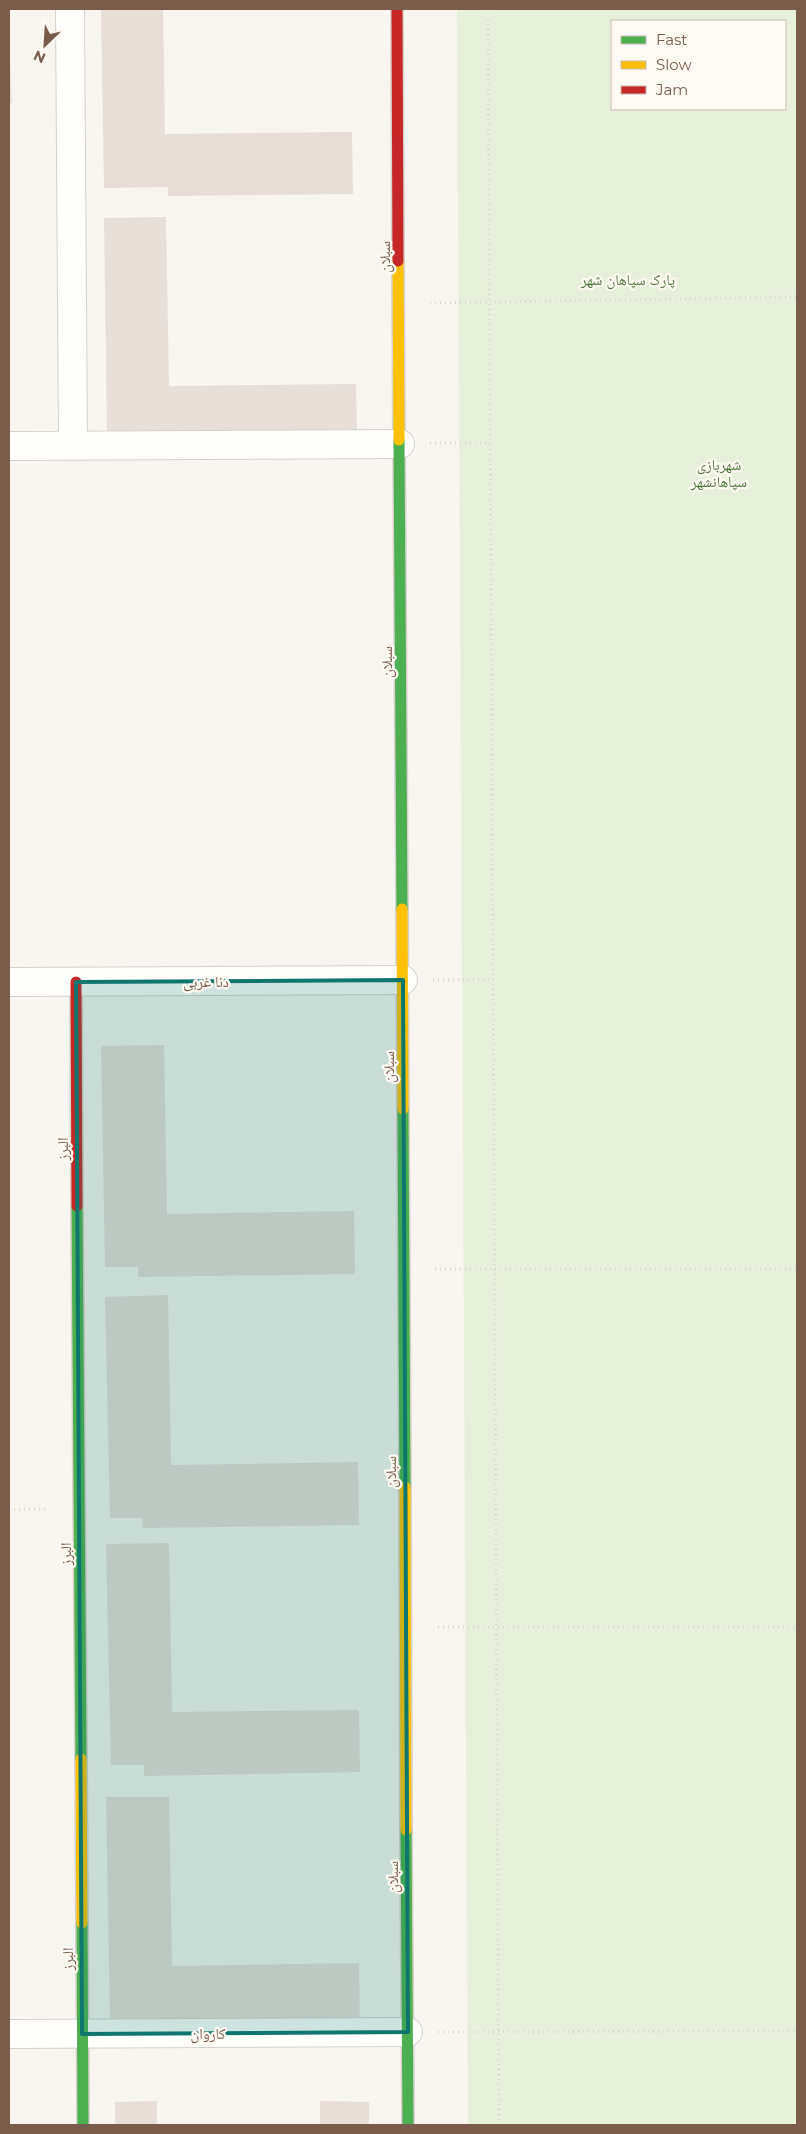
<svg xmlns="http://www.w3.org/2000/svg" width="806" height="2134" font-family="Montserrat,'Noto Naskh Arabic',sans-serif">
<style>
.green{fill:#e7f0db;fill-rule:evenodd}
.building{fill:#e6ded7}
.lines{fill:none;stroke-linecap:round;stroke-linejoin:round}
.street-casing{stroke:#d7d1cb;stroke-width:30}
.fast-casing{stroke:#d9d2cb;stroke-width:14}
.slow-casing{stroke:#d9d2cb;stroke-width:14}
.jam-casing{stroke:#d9d2cb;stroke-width:14}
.path{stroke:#dcd5d0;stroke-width:3;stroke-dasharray:1 4;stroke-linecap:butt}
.street{stroke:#fefefd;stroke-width:28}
.fast{stroke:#4caf50;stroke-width:11}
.slow{stroke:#ffc107;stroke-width:11}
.jam{stroke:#c62828;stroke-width:11}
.marked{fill:#0f766e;fill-opacity:0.2;stroke:#0f766e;stroke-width:4;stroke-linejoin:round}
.labels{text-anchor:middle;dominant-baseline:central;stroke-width:4.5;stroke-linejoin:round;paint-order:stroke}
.street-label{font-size:15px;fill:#7a5c4d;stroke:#fffaf3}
.park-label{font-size:15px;fill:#537a41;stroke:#fffaf3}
</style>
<rect width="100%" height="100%" fill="#f9f5f0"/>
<path class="green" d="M457 9H797V2125H468ZM612 21H785V109H612Z"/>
<path class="building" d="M101 9H163L165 134 352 132 353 194 168 196V187L104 188Z
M9 63H10L12 103H9Z
M166 217 169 386 356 384 357 439H107L104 218Z
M164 1045 167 1214 354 1211 355 1274 138 1277V1267H105L101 1046Z
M168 1295 171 1465 358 1462 359 1525 142 1528 143 1518H110L105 1297Z
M169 1543 172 1712 359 1710 360 1772 144 1776V1765H111L106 1544Z
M106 1797H169L172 1966 359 1963 360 2026 143 2029V2018L110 2019Z
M157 2101V2125H115V2102Z
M320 2101 369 2102V2125H320Z"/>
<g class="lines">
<g class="street-casing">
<path id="street" d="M70 9 73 446
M9 446 400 444
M9 982 403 980
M9 2034 408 2032"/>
</g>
<g class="fast-casing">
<path id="fast" d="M399 440 402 909
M403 1109 405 1487
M77 1206 81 1759
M406 1830 408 2125
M82 1923 83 2125"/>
</g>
<g class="slow-casing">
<path id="slow" d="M398 261 399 440
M402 909 403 1109
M405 1487 406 1830
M81 1759 82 1923"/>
</g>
<g class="jam-casing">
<path id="jam" d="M397 9 398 261
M76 982 77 1206"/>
</g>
<path class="path" d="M488 9 499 2125
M430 303 797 297
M430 443H490
M433 980 493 979
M435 1269H797
M9 1510 49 1509
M438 1627H797
M438 2032 797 2031"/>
<use href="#street" class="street"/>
<use href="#fast" class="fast"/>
<use href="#slow" class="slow"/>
<use href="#jam" class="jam"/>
</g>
<path class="marked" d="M403 980 408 2032 82 2034 76 982Z"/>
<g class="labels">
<g class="street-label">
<text transform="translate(384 257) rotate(-90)">سبلان</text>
<text transform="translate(386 662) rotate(-90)">سبلان</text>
<text x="206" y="981">دنا غربی</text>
<text transform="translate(388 1067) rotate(-90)">سبلان</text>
<text transform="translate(62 1149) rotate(-90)">البرز</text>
<text transform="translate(390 1472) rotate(-90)">سبلان</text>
<text transform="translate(65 1554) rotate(-90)">البرز</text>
<text transform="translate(392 1877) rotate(-90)">سبلان</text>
<text transform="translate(67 1959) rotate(-90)">البرز</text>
<text x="208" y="2033">کاروان</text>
</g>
<g class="park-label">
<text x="628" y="279">پارک سپاهان شهر</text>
<text x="719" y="464">شهربازی<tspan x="719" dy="17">سپاهانشهر</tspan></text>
</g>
</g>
<rect width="806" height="2134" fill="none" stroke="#7a5c4d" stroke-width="20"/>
<rect x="611" y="20" width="175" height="90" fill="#fffaf3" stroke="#cabbb1"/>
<rect x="621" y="36" width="25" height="8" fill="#4caf50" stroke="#cabbb1"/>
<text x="656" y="45" font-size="15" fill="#7a5c4d">Fast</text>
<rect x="621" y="61" width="25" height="8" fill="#ffc107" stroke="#cabbb1"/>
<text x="656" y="70" font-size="15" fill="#7a5c4d">Slow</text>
<rect x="621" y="86" width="25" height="8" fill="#c62828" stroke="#cabbb1"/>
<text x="656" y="95" font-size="15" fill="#7a5c4d">Jam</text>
<g transform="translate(45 45) rotate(205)" stroke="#fffaf3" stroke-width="4" paint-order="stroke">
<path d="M0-4L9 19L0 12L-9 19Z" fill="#7a5c4d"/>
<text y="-8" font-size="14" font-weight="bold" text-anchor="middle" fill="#7a5c4d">N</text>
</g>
</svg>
